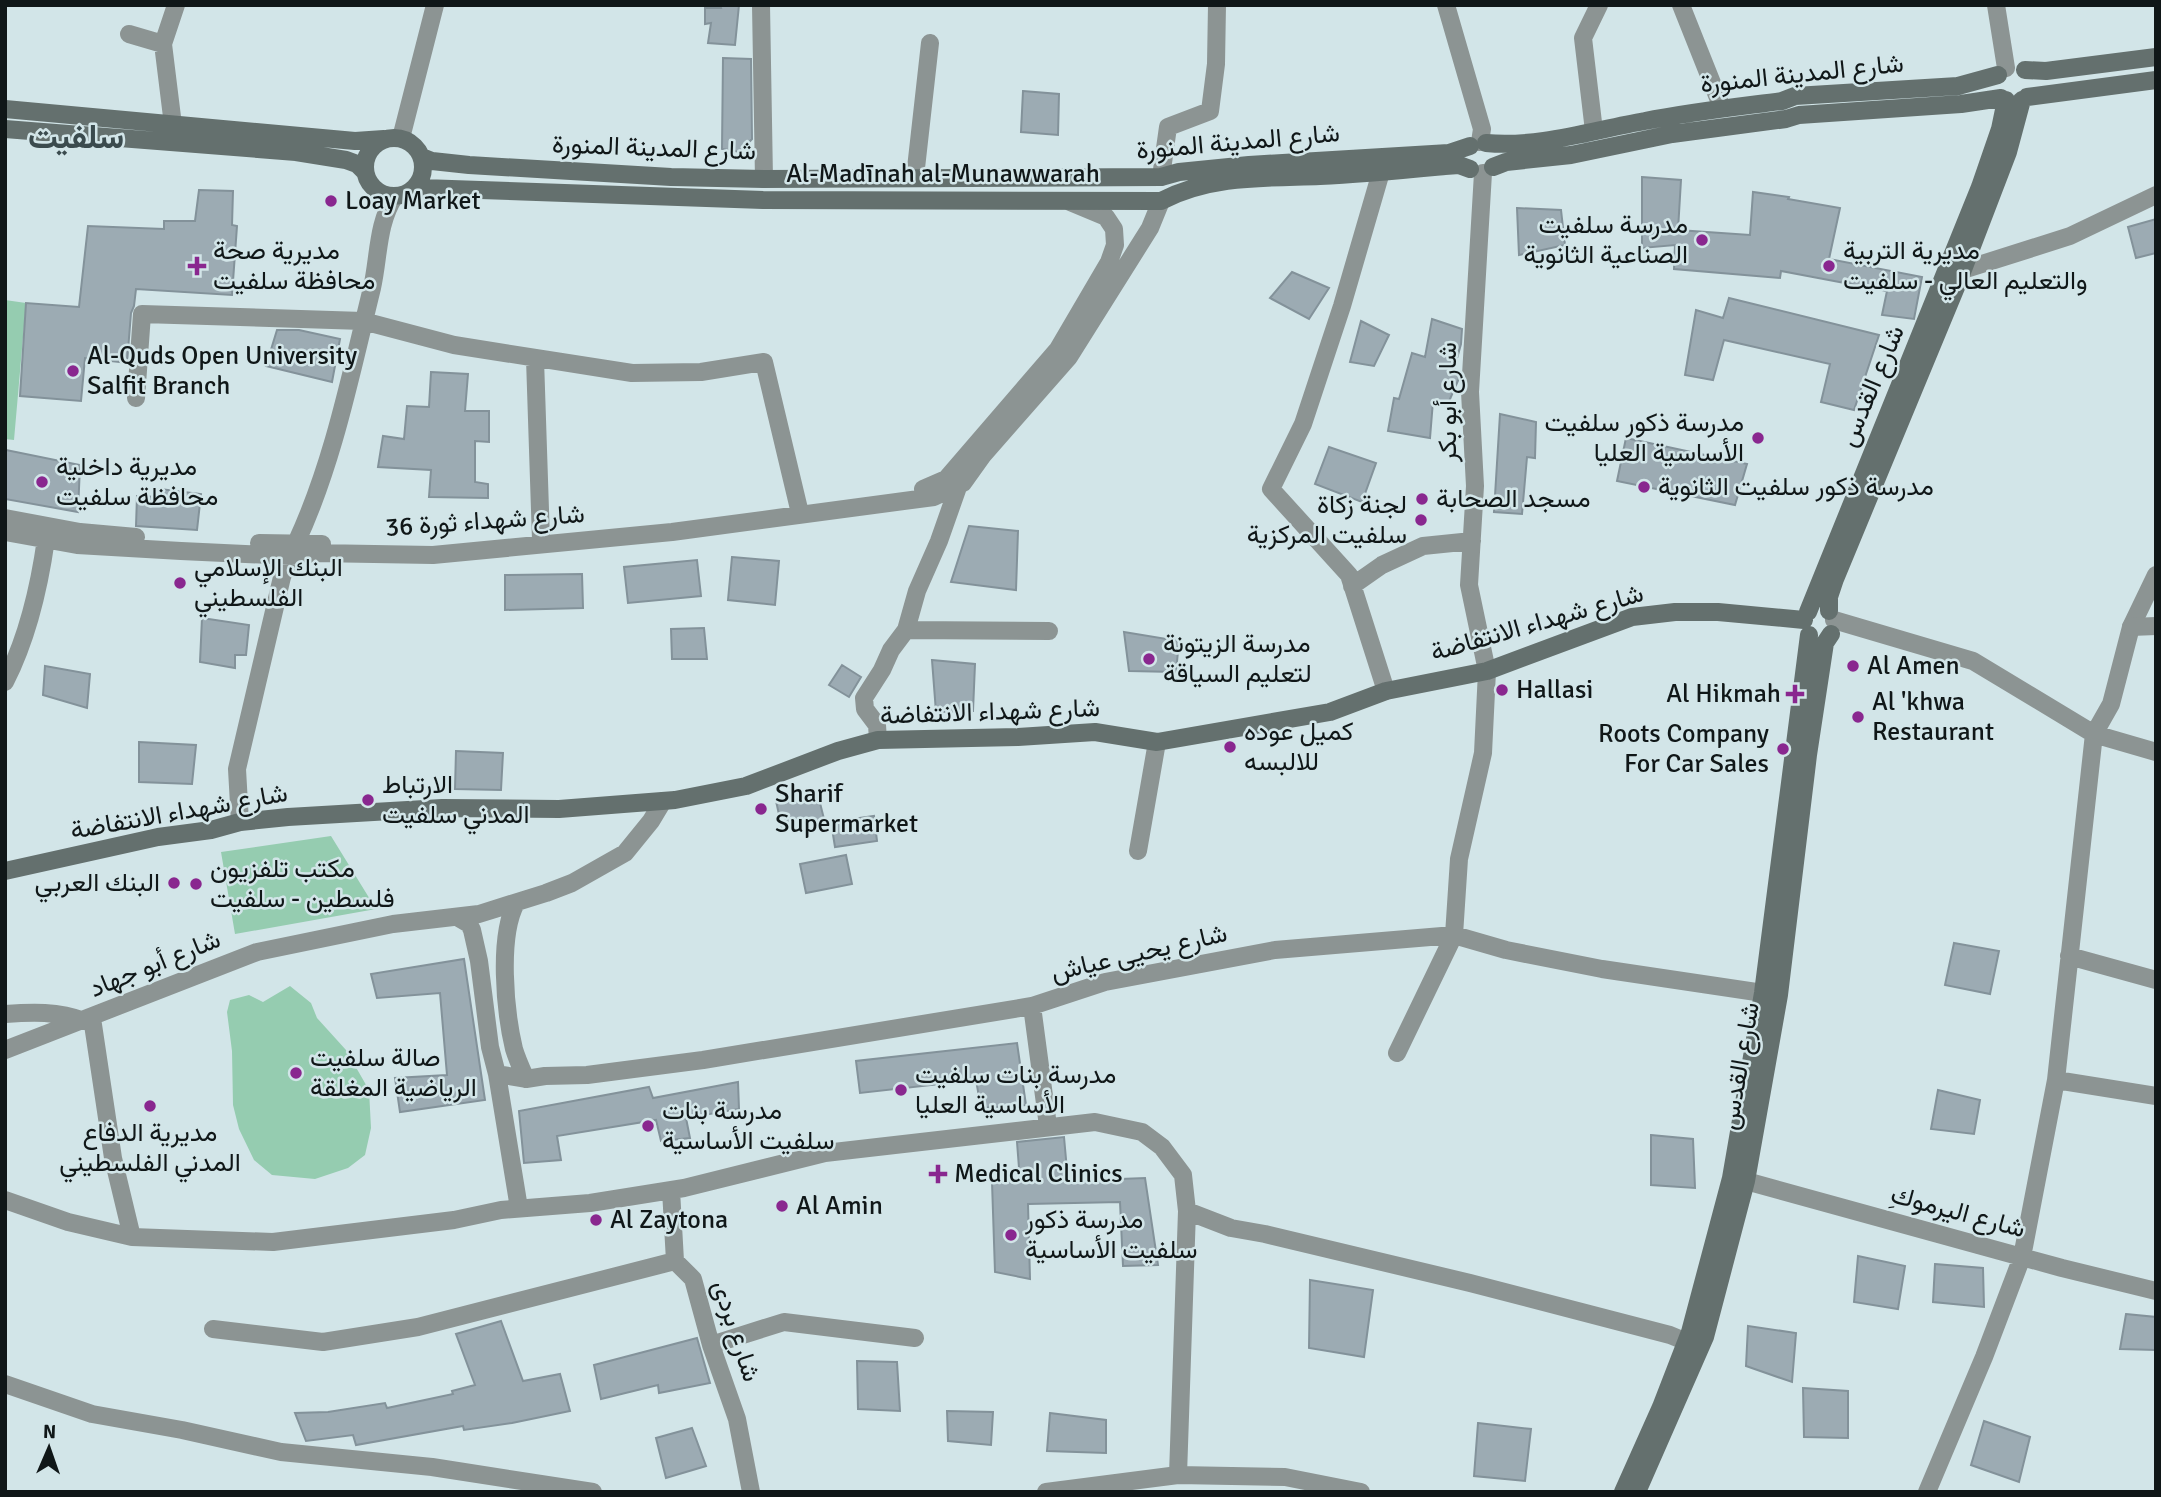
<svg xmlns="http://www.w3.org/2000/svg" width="2161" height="1497" font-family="Signika,Vazirmatn,sans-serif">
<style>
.green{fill:#95ccb0}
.building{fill:#9cabb3;stroke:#83929a;stroke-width:2}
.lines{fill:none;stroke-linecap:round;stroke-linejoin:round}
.minor{stroke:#8c9493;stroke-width:18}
.tertiary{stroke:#8c9493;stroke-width:18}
.secondary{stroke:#64706e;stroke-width:18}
.poi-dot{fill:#89278f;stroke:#d2e5e8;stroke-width:2.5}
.labels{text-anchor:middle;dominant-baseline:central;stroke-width:5;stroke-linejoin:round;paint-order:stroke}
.street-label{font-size:26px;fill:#101718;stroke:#d2e5e8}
.poi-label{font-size:26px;fill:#101718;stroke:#d2e5e8;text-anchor:start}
.district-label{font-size:33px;font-weight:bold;fill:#3b4b4e;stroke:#d2e5e8}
</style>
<rect width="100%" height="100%" fill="#d2e5e8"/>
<path class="green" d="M5 300 26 303 14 440 5 439Z
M331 836 376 909 235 934 221 852Z
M290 986 311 1003 317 1018 346 1050 369 1090 371 1128 365 1155 348 1168 315 1179 272 1175 254 1160 239 1129 233 1105 232 1051 227 1012 230 1000 249 995 263 1002Z"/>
<path class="building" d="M720 5H739L735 45 708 43 711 23 705 24V8H721Z
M723 58 751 59 752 139 740 152 722 149Z
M1023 91 1059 94 1058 135 1021 132Z
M1642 177 1681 180 1678 230 1750 235 1753 192 1789 197 1788 199 1840 208 1829 259 1922 277 1914 319 1882 315 1887 291 1781 271 1780 278 1674 269 1675 245 1642 248Z
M199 190 233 191 232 225 237 226 232 295 136 289 134 306 131 313 127 363 85 358 81 401 20 396 26 303 79 307 88 226 164 229V221H195Z
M1517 208 1561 210 1565 245 1519 255Z
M2156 219V253L2136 258 2128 227Z
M1292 272 1329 288 1309 319 1270 298Z
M1729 298 1879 335 1854 410 1821 402 1830 364 1724 340 1713 380 1685 375 1696 310 1723 318Z
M1432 319 1462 329 1461 344 1454 369 1460 372V376L1447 406 1433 401 1430 438 1388 431 1394 398 1399 399 1412 353 1425 357Z
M1361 321 1389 335 1374 366 1350 362Z
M277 330H299L340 339 332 382 266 366Z
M431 372 468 374 465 411H489V442L475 441V482L488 484V498L429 497 431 470 378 467 383 436 404 439 407 406 429 407Z
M1500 414 1536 422 1535 458 1527 457 1522 514 1494 512Z
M1626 438 1747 464 1735 505 1617 481Z
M1329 447 1376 463 1362 502 1315 484Z
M6 450 80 465 78 512 5 499Z
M160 489 201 494 197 530 136 526 137 496 160 497Z
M969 526 1018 531 1016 590 951 582Z
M732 557 779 561 775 605 728 600Z
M697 560 701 596 628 603 624 567Z
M582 574 583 608 505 610V575Z
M202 618 249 625 246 655H235V668L200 662Z
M704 628 707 659H672L671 629Z
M1124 632 1179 641 1176 672 1129 671Z
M932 660 975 664 973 711 936 712Z
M842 665 861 677 849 697 829 685Z
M45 666 90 674 87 708 43 695Z
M139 742 196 745 192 784 139 782Z
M456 751 503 753 501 790 455 789Z
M817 791 824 819 782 828 776 801Z
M874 816 877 841 835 847 831 822Z
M846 855 852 884 806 893 800 864Z
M1954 943 1999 951 1990 994 1945 985Z
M464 959 485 1100 400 1112 395 1078 447 1075 440 993 377 998 371 974Z
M1017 1043 1026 1105 981 1108 976 1080 860 1093 856 1061Z
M738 1082 739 1109 686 1118 690 1138 661 1141 656 1120 557 1136 561 1160 524 1163 519 1111 649 1087 653 1098Z
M1938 1090 1980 1100 1974 1134 1931 1129Z
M1651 1135 1693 1139 1695 1188 1651 1185Z
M1064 1137 1068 1181 1145 1178 1158 1265 1123 1266 1120 1202 1028 1204 1030 1279 995 1272 992 1182 1020 1181 1017 1142Z
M1858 1256 1905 1266 1898 1309 1854 1302Z
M1935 1264 1983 1268 1984 1307 1933 1302Z
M1310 1280 1373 1290 1364 1357 1309 1348Z
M2126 1314 2156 1317V1350L2120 1349Z
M501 1321 523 1381 560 1374 570 1411 512 1423 464 1430 463 1426 356 1445 353 1435 306 1441 295 1413 328 1412 385 1403 387 1408 453 1394 452 1391 475 1385 456 1334Z
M1748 1326 1796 1333 1792 1382 1746 1366Z
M697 1338 710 1383 659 1393 658 1385 601 1399 594 1365Z
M857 1361 897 1362 900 1411 858 1409Z
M1803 1388 1848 1391V1438L1804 1437Z
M947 1411 993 1412 991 1445 948 1441Z
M1050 1413 1106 1420V1453L1047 1451Z
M1984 1421 2030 1437 2019 1482 1971 1465Z
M1478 1423 1531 1429 1525 1481 1474 1476Z
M692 1428 706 1466 666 1478 656 1438Z"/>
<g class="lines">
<path class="minor" d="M761 5 764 179
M1446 5 1482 129 1480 142
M1681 5 1722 108
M1996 5 2006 68
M129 34 163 44
M173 125 163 44 176 5
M1594 131 1583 38 1599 5
M401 138 435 5
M1381 172 1342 306 1303 424 1271 489 1349 575 1386 691
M915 177 930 43
M1161 177 1168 127 1210 111 1216 64 1217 5
M1963 270 2070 236 2156 195
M535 359 541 540
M136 398 142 314 363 321 454 345 632 373 701 372 764 362 799 509
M923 489 946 479 1058 349 1109 262 1115 245 1114 229 1106 217 1070 202
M5 518 80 532 136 537
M5 532 77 545 181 551 291 556 315 553 433 555 672 532 934 497 963 483 983 455 1069 357 1150 228 1161 201
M259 543 322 544
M296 543C333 464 351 373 372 288 379 257 377 223 395 196
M1352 586 1382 565 1423 546 1472 541
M1834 620 1973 661 2094 734 2156 752
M906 630 1049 631
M5 682C28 637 39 589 46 539
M878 740 877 725 865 709 864 698 882 670 891 650 906 630 917 591 939 541 958 487
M240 822 237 769 282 577 291 556
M1138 851 1157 742
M516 903C498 937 505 1011 514 1049 517 1059 522 1070 526 1079
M457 917 469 924 472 930 479 961 490 1047 497 1074 519 1208
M2069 956 2156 980
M1032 1006 1048 1126
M5 1014C32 1012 58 1011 84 1021
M92 1018 113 1158 132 1237
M5 1050 257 952 393 924 479 914 546 893 572 883 625 853 651 821 663 801
M1397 1053 1454 935 1459 859 1483 753 1487 671 1469 585 1475 486 1470 392 1483 173
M497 1074 526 1079 545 1076 587 1075 703 1060 1032 1006 1105 982 1275 950 1454 935 1506 950 1602 969 1763 993
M2056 1080 2156 1096
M1746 1181 2062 1268 2156 1291
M671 1190 675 1261 693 1279 711 1345 737 1419 751 1492
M5 1200 68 1222 132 1237 273 1242 454 1220 501 1210 590 1203 684 1188 825 1153 1095 1122 1142 1132 1162 1147 1183 1175 1187 1211 1178 1475
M1187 1211 1231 1228 1265 1234 1470 1283 1670 1335 1687 1342
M213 1329 323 1342 418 1327 675 1261
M711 1345 784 1322 915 1338
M5 1384 92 1414 182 1430 281 1452 432 1467 593 1492
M1046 1492 1178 1475 1285 1477 1361 1492
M1927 1492 1984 1357 2022 1257 2056 1080 2094 734 2111 704 2131 627 2156 575"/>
<path class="tertiary" d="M2131 627 2156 626"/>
<path class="secondary" d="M2025 70 2046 71 2156 57
M2027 97 2156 80
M5 109 355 141 384 139
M5 129 296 152 346 160 357 164 365 172
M365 167a29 29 0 1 1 58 0a29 29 0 1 1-58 0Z
M1486 143C1539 148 1593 130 1645 121 1690 112 1736 107 1782 101L1795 96 1958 86 1998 75
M422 157 432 161 469 165 671 177 764 179 1161 177 1179 172 1249 165 1449 153 1470 146
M1493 167 1506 162 1571 155 1672 134 1786 119 1799 115 1961 104 2001 98
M411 191 422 188 763 200 1161 201C1211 175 1266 178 1320 176 1362 174 1403 170 1445 166L1459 165 1470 169
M1829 611V597L1835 579 1959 280 2008 152 2022 100
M1808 612 1980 187 2000 129 2006 100
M5 871 158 837 211 830 240 822 288 817 442 808 559 809 675 800 746 786 838 751 878 740 1018 737 1095 732 1157 742 1330 712 1386 691 1487 671 1632 617 1675 612H1718L1804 620
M1623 1492 1661 1407 1690 1332 1731 1178 1763 993 1809 635
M1637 1492 1705 1337 1746 1181 1779 995 1808 755 1825 643 1831 634"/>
</g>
<g class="poi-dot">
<circle cx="331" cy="201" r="7"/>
<circle cx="1702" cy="240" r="7"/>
<path d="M193.5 255.5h7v7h7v7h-7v7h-7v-7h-7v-7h7z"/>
<circle cx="1829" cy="266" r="7"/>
<circle cx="73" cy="371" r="7"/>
<circle cx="1758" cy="438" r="7"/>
<circle cx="42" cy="482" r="7"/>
<circle cx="1644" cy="487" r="7"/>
<circle cx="1422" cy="499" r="7"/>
<circle cx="1421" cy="520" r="7"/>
<circle cx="180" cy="583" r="7"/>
<circle cx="1149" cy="659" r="7"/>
<circle cx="1853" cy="666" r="7"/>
<circle cx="1502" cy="690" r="7"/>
<path d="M1791.5 683.5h7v7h7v7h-7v7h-7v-7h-7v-7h7z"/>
<circle cx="1858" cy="717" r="7"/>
<circle cx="1230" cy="747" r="7"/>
<circle cx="1783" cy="749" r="7"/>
<circle cx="368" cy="800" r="7"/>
<circle cx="761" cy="809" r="7"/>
<circle cx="174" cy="883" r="7"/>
<circle cx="196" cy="884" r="7"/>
<circle cx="296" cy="1073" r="7"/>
<circle cx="901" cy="1090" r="7"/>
<circle cx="150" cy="1106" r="7"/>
<circle cx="648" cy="1126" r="7"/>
<path d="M934.5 1163.5h7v7h7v7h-7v7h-7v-7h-7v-7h7z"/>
<circle cx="782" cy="1206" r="7"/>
<circle cx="596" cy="1220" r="7"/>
<circle cx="1011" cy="1235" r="7"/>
</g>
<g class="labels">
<g class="street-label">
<text transform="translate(1802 74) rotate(-6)">شارع المدينة المنورة</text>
<text transform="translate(1238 142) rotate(-5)">شارع المدينة المنورة</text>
<text transform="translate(654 148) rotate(2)">شارع المدينة المنورة</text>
<text x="943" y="174">Al-Madīnah al-Munawwarah</text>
<text transform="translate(1872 386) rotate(-67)">شارع القدس</text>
<text transform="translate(1448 402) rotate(-90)">شارع أبو بكر</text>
<text transform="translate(485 521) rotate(-4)">شارع شهداء ثورة 36</text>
<text transform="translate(1537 623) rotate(-16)">شارع شهداء الانتفاضة</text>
<text transform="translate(990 712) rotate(-2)">شارع شهداء الانتفاضة</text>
<text transform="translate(179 812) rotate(-10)">شارع شهداء الانتفاضة</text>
<text transform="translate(1139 953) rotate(-13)">شارع يحيى عياش</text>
<text transform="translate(155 964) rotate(-22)">شارع أبو جهاد</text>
<text transform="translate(1740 1066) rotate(-80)">شارع القدس</text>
<text transform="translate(1958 1212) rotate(15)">ِشارع اليرموك</text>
<text transform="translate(736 1331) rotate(72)">شارع بردى</text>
</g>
<g class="poi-label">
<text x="345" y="201">Loay Market</text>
<text x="1688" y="225" text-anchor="end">مدرسة سلفيت<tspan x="1688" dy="30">الصناعية الثانوية</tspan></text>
<text x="213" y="251">مديرية صحة<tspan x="213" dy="30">محافظة سلفيت</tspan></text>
<text x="1843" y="251">مديرية التربية<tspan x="1843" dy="30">والتعليم العالي - سلفيت</tspan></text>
<text x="87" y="356">Al-Quds Open University<tspan x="87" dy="30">Salfit Branch</tspan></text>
<text x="1744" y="423" text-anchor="end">مدرسة ذكور سلفيت<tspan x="1744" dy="30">الأساسية العليا</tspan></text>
<text x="56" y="467">مديرية داخلية<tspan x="56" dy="30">محافظة سلفيت</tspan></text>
<text x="1658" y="487">مدرسة ذكور سلفيت الثانوية</text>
<text x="1436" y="499">مسجد الصحابة</text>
<text x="1407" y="505" text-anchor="end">لجنة زكاة<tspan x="1407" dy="30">سلفيت المركزية</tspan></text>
<text x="194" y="568">البنك الإسلامي<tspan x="194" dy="30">الفلسطيني</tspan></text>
<text x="1163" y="644">مدرسة الزيتونة<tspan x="1163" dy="30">لتعليم السياقة</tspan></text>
<text x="1867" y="666">Al Amen</text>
<text x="1516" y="690">Hallasi</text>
<text x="1781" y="694" text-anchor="end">Al Hikmah</text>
<text x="1872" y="702">Al 'khwa<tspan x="1872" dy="30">Restaurant</tspan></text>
<text x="1244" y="732">كميل عوده<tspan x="1244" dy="30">للالبسه</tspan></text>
<text x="1769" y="734" text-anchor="end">Roots Company<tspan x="1769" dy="30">For Car Sales</tspan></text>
<text x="382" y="785">الارتباط<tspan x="382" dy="30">المدني سلفيت</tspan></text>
<text x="775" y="794">Sharif<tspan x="775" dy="30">Supermarket</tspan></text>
<text x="210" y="869">مكتب تلفزيون<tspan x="210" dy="30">فلسطين - سلفيت</tspan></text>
<text x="160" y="883" text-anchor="end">البنك العربي</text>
<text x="310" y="1058">صالة سلفيت<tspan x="310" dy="30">الرياضية المغلقة</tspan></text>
<text x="915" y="1075">مدرسة بنات سلفيت<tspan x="915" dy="30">الأساسية العليا</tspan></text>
<text x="662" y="1111">مدرسة بنات<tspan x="662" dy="30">سلفيت الأساسية</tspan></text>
<text x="150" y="1133" text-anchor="middle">مديرية الدفاع<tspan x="150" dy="30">المدني الفلسطيني</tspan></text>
<text x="954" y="1174">Medical Clinics</text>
<text x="796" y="1206">Al Amin</text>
<text x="610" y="1220">Al Zaytona</text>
<text x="1025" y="1220">مدرسة ذكور<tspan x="1025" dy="30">سلفيت الأساسية</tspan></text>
</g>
<g class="district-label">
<text x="76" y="137">سلفيت</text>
</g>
</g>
<rect width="2161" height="1497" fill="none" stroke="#101718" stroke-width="14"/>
<g transform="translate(49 1448) rotate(2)" stroke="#d2e5e8" stroke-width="5" paint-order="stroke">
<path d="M0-5L12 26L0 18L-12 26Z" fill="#101718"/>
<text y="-10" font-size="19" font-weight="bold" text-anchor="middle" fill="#101718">N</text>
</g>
</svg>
